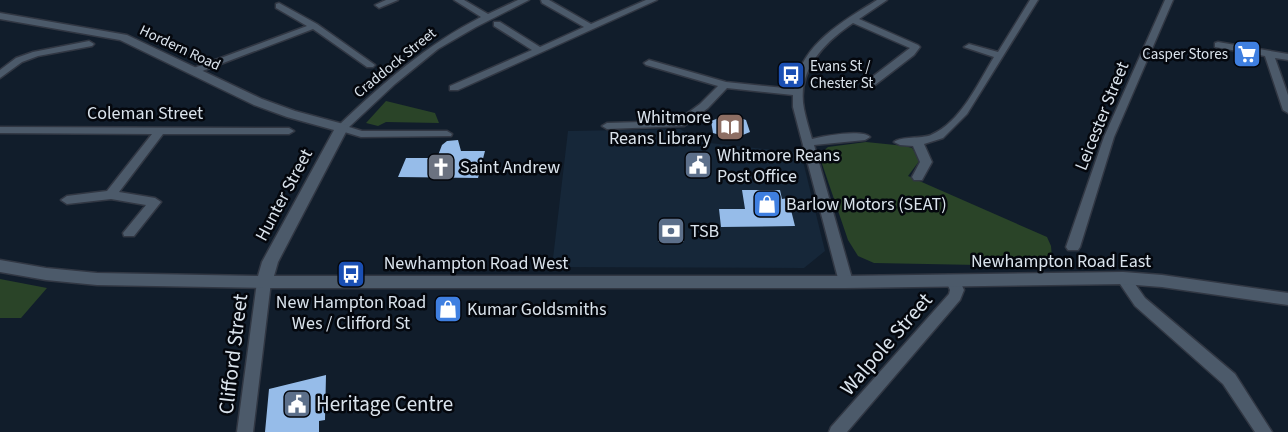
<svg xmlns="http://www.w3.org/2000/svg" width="1288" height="432" font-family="'Source Sans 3',sans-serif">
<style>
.built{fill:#162739}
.green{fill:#2a4428}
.building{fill:#96bce9}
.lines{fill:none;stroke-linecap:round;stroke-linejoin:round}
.street-casing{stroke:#313743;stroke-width:3}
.secondary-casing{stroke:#313743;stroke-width:3}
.street{fill:#4c5a6a;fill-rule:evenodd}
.secondary{fill:#4c5a6a;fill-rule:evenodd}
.labels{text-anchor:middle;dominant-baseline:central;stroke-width:5;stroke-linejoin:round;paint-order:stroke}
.far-street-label{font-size:15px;fill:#dae3ec;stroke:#04070d}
.far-poi-label{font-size:15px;fill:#dae3ec;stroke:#04070d;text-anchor:end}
.street-label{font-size:18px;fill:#dae3ec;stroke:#04070d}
.poi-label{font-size:18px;fill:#dae3ec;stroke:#04070d;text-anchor:start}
.near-street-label{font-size:21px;fill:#dae3ec;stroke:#04070d}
.near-poi-label{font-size:21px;fill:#dae3ec;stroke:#04070d;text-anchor:start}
</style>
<rect width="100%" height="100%" fill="#111d2b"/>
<path class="built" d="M680 129 701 142 801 153 825 251 804 268 552 267 568 131Z"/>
<path class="green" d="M386 101 435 113 439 123 386 122 378 126 366 123Z
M866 142 905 146 912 148 920 160 908 176 1047 237 1051 246 1052 258 1029 260 1027 257 1025 266 874 263 858 256 848 240 819 155 828 147Z
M0 279 47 288 21 318H0Z"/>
<path class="building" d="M729 114 746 120 750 132 733 139 713 133 711 121Z
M458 140 461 151H485L478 178 398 177 406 158H437L442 145 447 141Z
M742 190H780L782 199 788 198 795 226 721 227 719 209H745Z
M658 223H683L684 242H658Z
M457 298 452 319H438L444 299Z
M326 375 325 420 319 421V432H265L269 389Z"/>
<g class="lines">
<g class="street-casing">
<path id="street" d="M386 0H398L379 8 375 5Z
M454 0H464L488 14 518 0H529L476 27 438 49 395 84 349 127 362 131H447L452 134 451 136 361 137 338 130 337 128 338 126C382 84 426 45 481 17Z
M541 0H549L591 24 646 0H657L458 90H450V86L532 50 494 26V22H500L540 47 584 27 542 3Z
M877 0H887L859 19 918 45 920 47 914 55 875 85H867V81L910 48 853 23C825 42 796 70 804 109 806 119 809 129 812 139 824 136 862 129 870 137L865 140 814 145 853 282 851 286 846 287 841 286 839 282 793 107V95L727 88 708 108 684 126 607 129 602 126 607 123 677 121 700 104 718 86 646 65 644 63 649 60 726 82 794 89C801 44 842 22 877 0Z
M1030 0H1038L967 114 943 138 924 144 932 162 922 180H914L912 177 920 162 913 146 900 145 894 142C901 136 921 139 931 135 961 122 978 83 994 57L964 47 969 44 998 52Z
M1165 0H1173L1114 137 1080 247 1078 250H1068L1066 247 1104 137Z
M279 3 317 24 375 65 373 67H367L313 29 197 73H191V69L307 26 276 8V4Z
M89 41 94 44 92 46 38 56 22 62 0 78V70L16 58 33 52Z
M1218 42 1288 54V60L1275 58 1288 95V113L1283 110 1265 56 1215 47V43Z
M0 127 289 128 294 131 289 134H163L119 192 155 198 161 202 134 236H124L123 233 146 205 111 199 67 204 61 200 67 196 107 191 152 134 0 133Z
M1123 273 1128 274 1145 298 1235 374 1272 432H1255L1223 384 1135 306 1116 278 1118 274Z
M953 276 958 277 964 290 960 300 847 432H829L831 427 949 294 950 290 946 281 948 277Z
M264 277 269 278 271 282 253 432H237L257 282 259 278Z"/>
</g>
<g class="secondary-casing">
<path id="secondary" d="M0 13 127 35 262 99 295 111 347 125 348 128 278 262 274 276H846L1123 272 1162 275 1288 293V305L1162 287 1123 284 846 288H264L97 285 46 280 0 272V260L46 268 97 273 258 276 262 262 334 130 287 117 254 105 120 40 0 19Z"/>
</g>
<use href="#street" class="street"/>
<use href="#secondary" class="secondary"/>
</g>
<defs>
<g id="supermarket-square" transform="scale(1.4375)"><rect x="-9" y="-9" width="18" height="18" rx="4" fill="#3f7fe0" stroke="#04070d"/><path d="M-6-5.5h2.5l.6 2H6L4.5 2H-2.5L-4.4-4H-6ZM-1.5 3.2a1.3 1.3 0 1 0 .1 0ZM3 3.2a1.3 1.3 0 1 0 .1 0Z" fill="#fff"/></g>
<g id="bus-square" transform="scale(1.4375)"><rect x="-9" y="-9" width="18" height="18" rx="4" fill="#1a4fb4" stroke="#04070d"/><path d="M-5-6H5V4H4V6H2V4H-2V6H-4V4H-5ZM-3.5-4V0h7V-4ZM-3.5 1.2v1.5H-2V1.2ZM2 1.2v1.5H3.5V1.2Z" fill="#fff"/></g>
<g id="library-square" transform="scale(1.4375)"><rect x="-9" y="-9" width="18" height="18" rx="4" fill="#8d6e63" stroke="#04070d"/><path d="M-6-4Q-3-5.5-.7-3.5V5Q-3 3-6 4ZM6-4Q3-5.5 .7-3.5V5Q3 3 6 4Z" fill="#fff"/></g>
<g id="civic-square" transform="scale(1.4375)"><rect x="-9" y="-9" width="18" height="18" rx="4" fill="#5c6f8a" stroke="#04070d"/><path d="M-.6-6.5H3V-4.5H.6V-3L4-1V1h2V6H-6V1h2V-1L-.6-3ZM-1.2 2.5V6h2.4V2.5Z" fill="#fff"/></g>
<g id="church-square" transform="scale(1.4375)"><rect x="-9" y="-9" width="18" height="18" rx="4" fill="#6b7280" stroke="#04070d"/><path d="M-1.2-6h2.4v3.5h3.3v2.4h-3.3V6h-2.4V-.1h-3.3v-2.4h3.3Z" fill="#fff"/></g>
<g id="shop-square" transform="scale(1.4375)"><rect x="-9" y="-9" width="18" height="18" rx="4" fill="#3f7fe0" stroke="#04070d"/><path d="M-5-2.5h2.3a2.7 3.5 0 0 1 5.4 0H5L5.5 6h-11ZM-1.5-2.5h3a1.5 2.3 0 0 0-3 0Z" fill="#fff"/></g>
<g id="bank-square" transform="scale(1.4375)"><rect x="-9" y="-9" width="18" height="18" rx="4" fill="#5c6f8a" stroke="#04070d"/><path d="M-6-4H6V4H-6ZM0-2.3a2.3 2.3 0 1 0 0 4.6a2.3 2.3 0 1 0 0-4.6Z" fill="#fff"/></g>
</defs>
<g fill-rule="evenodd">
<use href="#supermarket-square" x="1247" y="54"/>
<use href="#bus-square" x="791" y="75"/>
<use href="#library-square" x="730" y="127"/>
<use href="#civic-square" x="698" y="165"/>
<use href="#church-square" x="441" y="167"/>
<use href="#shop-square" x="767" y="204"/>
<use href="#bank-square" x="671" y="231"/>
<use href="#bus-square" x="351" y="274"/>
<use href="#shop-square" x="448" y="309"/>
<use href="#civic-square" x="297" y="404"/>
</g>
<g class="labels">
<g class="far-street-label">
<text transform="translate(180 48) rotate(25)">Hordern Road</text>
<text transform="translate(395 63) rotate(-39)">Craddock Street</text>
</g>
<g class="far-poi-label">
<text x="1228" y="54">Casper Stores</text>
<text x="810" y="66" text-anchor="start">Evans St /<tspan x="810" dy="17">Chester St</tspan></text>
</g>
<g class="street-label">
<text x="145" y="113">Coleman Street</text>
<text transform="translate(1102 116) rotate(-68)">Leicester Street</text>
<text transform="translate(284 195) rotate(-62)">Hunter Street</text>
<text x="1061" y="261">Newhampton Road East</text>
<text x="476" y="263">Newhampton Road West</text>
</g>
<g class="poi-label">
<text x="711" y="117" text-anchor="end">Whitmore<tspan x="711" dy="21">Reans Library</tspan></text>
<text x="717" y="155">Whitmore Reans<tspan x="717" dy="21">Post Office</tspan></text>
<text x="460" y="167">Saint Andrew</text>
<text x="786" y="204">Barlow Motors (SEAT)</text>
<text x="690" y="231">TSB</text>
<text x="351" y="302" text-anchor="middle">New Hampton Road<tspan x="351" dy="21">Wes / Clifford St</tspan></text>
<text x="467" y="309">Kumar Goldsmiths</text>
</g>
<g class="near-street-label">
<text transform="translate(886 344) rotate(-49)">Walpole Street</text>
<text transform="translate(233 354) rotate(-83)">Clifford Street</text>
</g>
<g class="near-poi-label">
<text x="316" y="404">Heritage Centre</text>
</g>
</g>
</svg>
